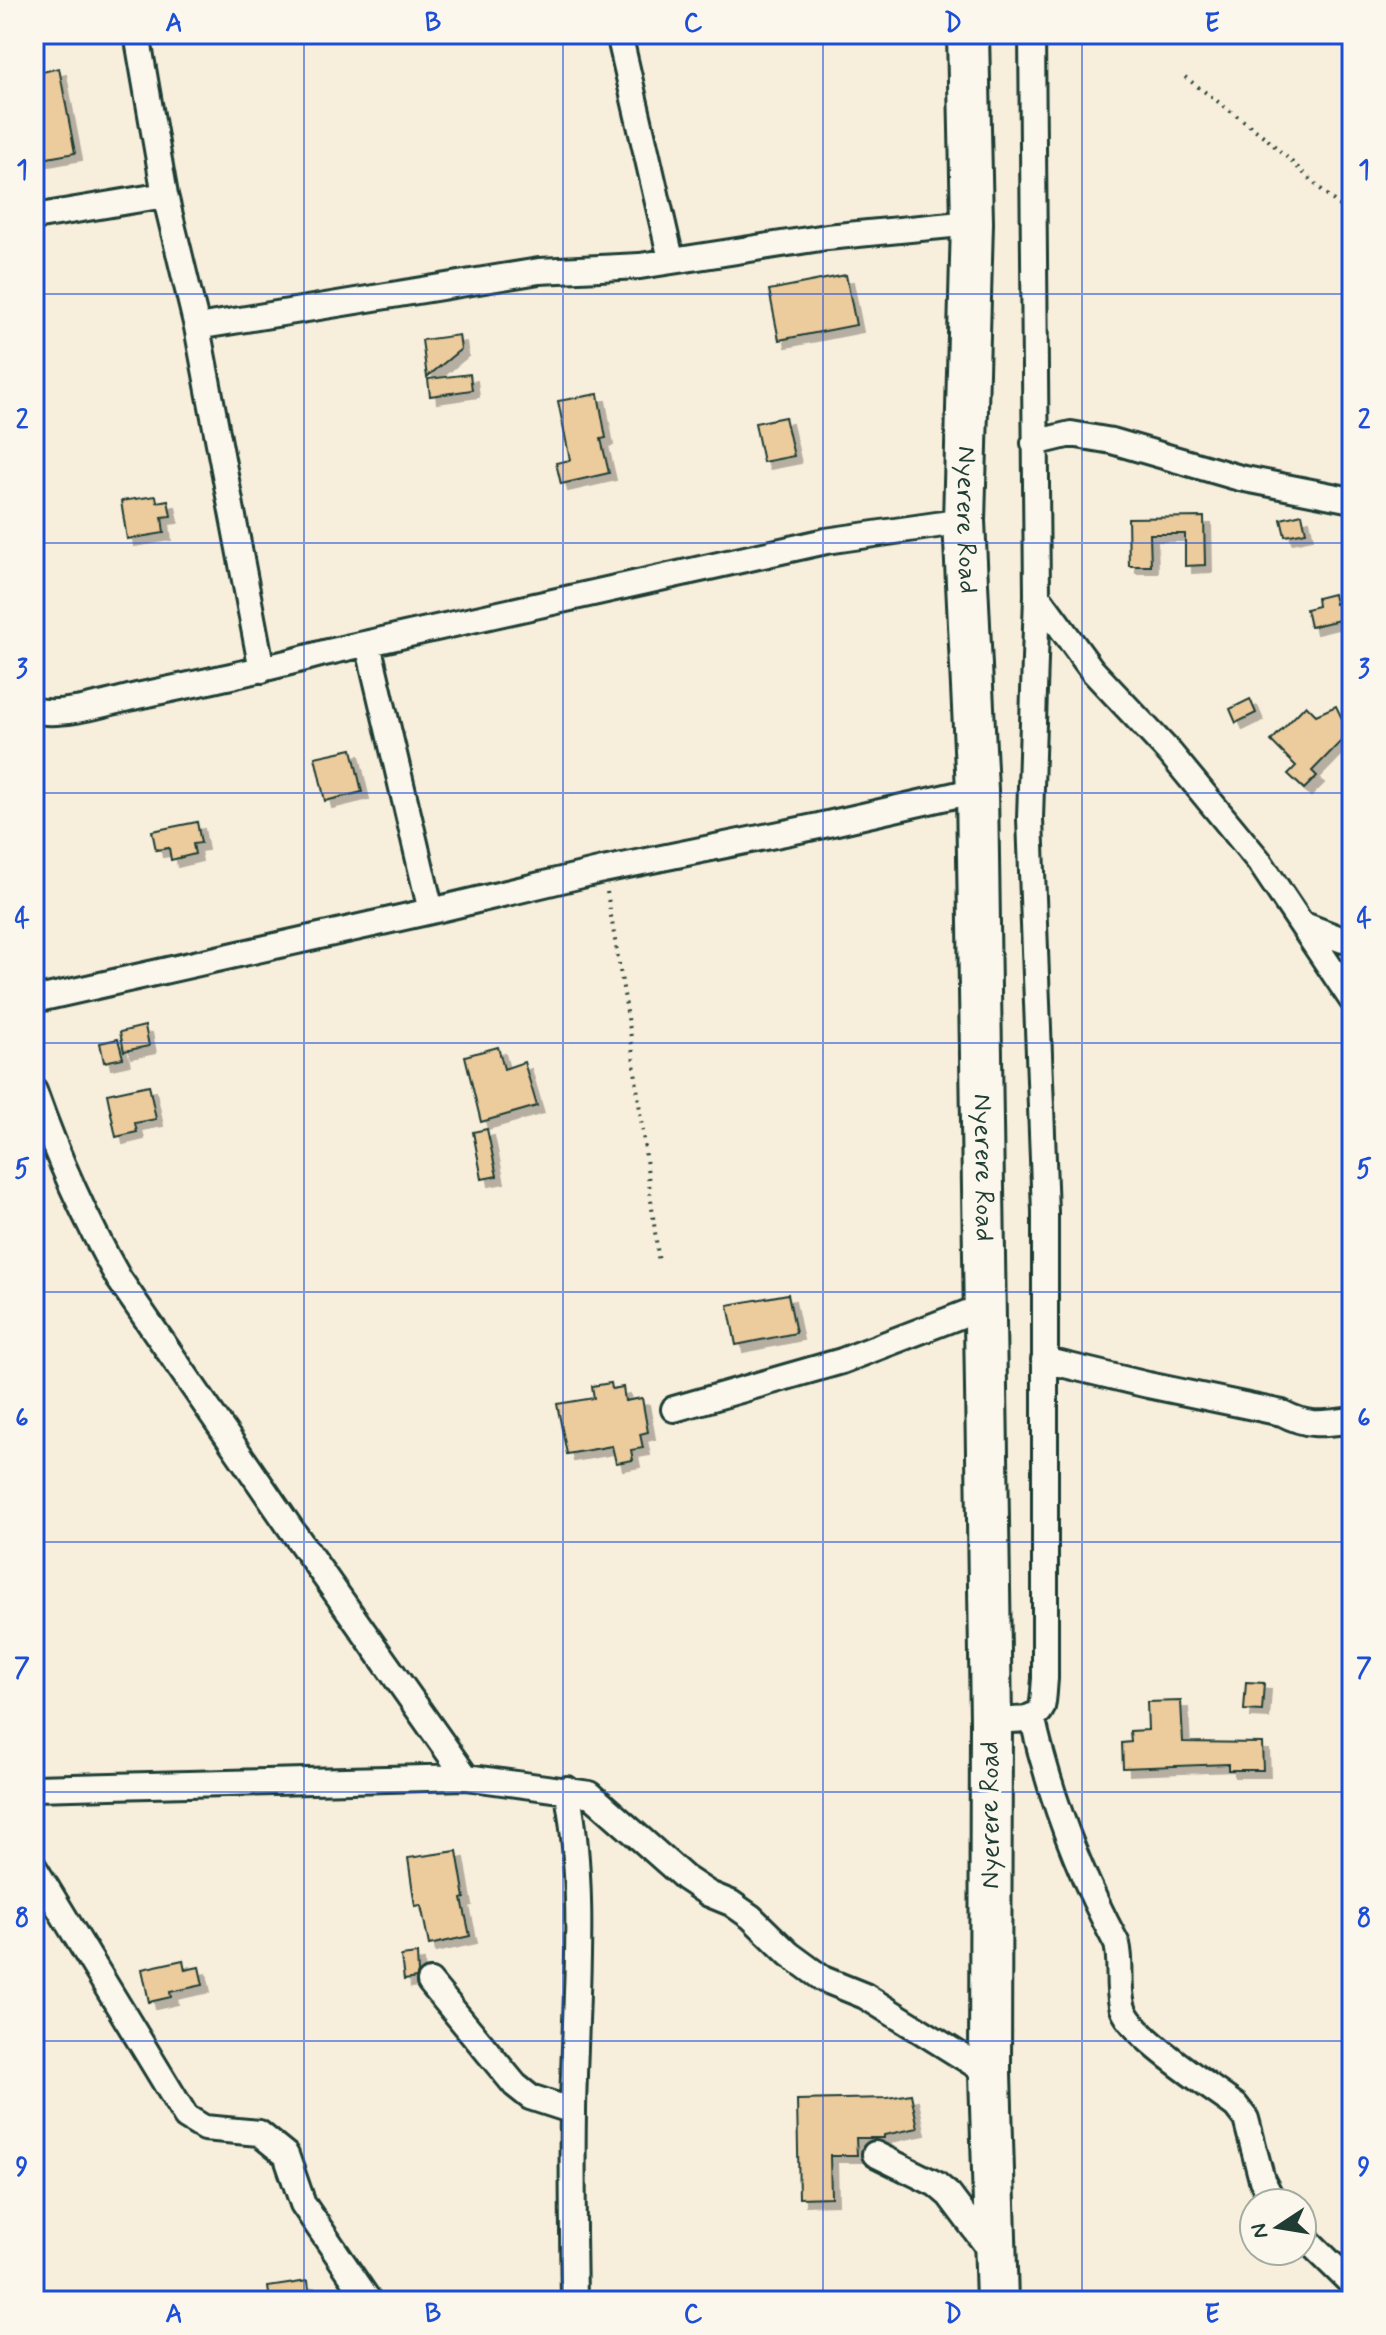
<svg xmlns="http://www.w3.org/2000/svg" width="1386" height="2335" font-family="Mynerve,sans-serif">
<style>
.building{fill:#eccb9d;stroke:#1f3d34;stroke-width:2;filter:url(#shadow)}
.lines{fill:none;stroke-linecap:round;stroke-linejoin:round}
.minor-casing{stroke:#1f3d34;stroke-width:30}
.trunk-casing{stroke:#1f3d34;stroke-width:46}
.path{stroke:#1f3d34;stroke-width:4;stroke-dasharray:2 6;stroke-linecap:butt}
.minor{stroke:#fbf7ec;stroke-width:24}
.trunk{stroke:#fbf7ec;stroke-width:40}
.grid{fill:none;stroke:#1d4ed8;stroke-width:2;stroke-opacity:0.55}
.labels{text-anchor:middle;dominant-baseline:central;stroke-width:6;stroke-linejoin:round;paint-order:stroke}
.street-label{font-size:26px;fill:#1f3d34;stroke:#fbf7ec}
.neatline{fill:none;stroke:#1d4ed8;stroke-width:3}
.grid-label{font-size:26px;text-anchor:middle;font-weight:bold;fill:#1d4ed8}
</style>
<defs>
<filter id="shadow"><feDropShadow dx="7" dy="7" stdDeviation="0" flood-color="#0004"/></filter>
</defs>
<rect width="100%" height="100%" fill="#f8eedc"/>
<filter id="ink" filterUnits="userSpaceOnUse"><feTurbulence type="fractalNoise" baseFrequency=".0125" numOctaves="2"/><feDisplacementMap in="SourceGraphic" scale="16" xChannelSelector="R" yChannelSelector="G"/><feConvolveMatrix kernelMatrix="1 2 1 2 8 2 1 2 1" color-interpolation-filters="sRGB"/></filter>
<g filter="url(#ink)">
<path class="building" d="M59 68 75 153 42 159 39 143 34 144V74Z
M846 275 856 325 779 340 769 290Z
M459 335 461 349 427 377 422 340Z
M470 374 472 390 430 396 428 379Z
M598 394 606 438 601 439 609 473 561 484 556 463 570 460 558 401Z
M785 417 794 456 763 462 755 423Z
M156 496 157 502 168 500 171 516 162 517 164 533 127 539 121 501Z
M1302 514 1306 532 1285 536 1281 519Z
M1204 517 1205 565 1185 566V534H1150L1151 566H1129L1128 518Z
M1333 594 1335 604 1349 601 1352 617 1310 627 1306 609 1318 606 1317 598Z
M1250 699 1256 713 1236 723 1230 709Z
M1306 705 1316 715 1336 706 1349 733 1312 771 1317 776 1304 789 1288 774 1296 766 1271 741Z
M352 749 362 792 325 801 315 757Z
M197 822 201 843 193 844 195 854 171 860 169 848 156 850 152 831Z
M145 1026 149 1046 124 1051 120 1032Z
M118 1039 123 1058 104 1062 100 1043Z
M498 1047 504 1069 524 1062 537 1106 481 1122 465 1056Z
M149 1085 156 1119 135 1123 137 1132 116 1137 107 1094Z
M487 1129 497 1176 482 1179 473 1132Z
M788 1294 796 1333 736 1345 728 1305Z
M611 1383 612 1389 623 1387 625 1401 642 1398 648 1432 640 1434 643 1448 631 1450 633 1460 616 1463 612 1446 567 1454 557 1404 594 1398 592 1386Z
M1246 1682 1264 1683 1262 1711 1244 1710Z
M1181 1701 1183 1742 1262 1743 1263 1770H1228V1764L1123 1768 1122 1743 1131 1742 1130 1731 1148 1730 1147 1702Z
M457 1851 465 1898 462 1899 470 1936 429 1945 421 1905 415 1906 408 1858Z
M417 1954 418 1973 416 1978 404 1980 401 1956Z
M183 1960 185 1970 199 1967 203 1985 170 1992 171 1997 149 2002 142 1969Z
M911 2094 918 2128 884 2135V2138H856L857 2155H830L831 2197 799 2198 797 2100 888 2098Z
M308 2281 310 2298 270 2301 268 2287Z"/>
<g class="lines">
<g class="minor-casing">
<path id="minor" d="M137 34 165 195 197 327 262 670
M619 34 671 259
M34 217 165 195
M197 327 539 271 640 266 827 237 972 223
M1034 443 1071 434 1112 441 1240 478 1352 500
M1037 595 1092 670 1170 753 1259 861 1352 1000
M368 644 431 911
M34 710C60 718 110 702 137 696 200 683 263 670 324 653L826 541 964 521
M1304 925 1343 940H1352
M34 1000 431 911 603 870 819 826 977 790
M34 1091C57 1156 85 1219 119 1279L289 1526 466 1777 590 1794 685 1878 709 1894 731 1903 751 1917 789 1954 823 1979 865 1996 990 2074
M1044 1360 1148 1385 1282 1413C1309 1427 1322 1424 1352 1420
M674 1409 842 1361 985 1306
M1032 1716C1050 1797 1078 1871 1117 1944 1122 1964 1117 1985 1122 2005 1128 2035 1210 2086 1236 2106L1246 2119 1262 2180 1274 2203
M991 1720C1005 1720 1037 1723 1042 1707 1044 1699 1044 1688 1045 1679V1212L1030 819 1037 595 1032 34
M34 1788 466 1777
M567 1789C585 1883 577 1980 574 2075 571 2150 573 2226 574 2301
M34 1867 186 2117 204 2128 259 2133 286 2155 303 2204 369 2301
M430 1982 515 2085 530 2097 573 2111
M875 2154 936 2184 949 2195 994 2255
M1302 2235 1352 2284"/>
</g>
<g class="trunk-casing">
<g id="trunk">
<path id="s1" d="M968 34 972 223 964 521 977 790 991 1720 990 2074 997 2301"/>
</g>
</g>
<path class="path" d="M1185 77 1265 137 1338 205 1352 214
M607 892 630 1030 659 1264"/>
<use href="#minor" class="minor"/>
<use href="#trunk" class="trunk"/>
</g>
</g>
<path class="grid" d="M304 34V2301M563 34V2301M823 34V2301M1082 34V2301M34 294H1352M34 543H1352M34 793H1352M34 1043H1352M34 1292H1352M34 1542H1352M34 1792H1352M34 2041H1352"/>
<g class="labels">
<g class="street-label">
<text stroke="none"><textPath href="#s1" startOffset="486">Nyerere Road</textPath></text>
<text stroke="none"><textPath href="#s1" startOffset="1134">Nyerere Road</textPath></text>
<text transform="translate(991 1815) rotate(-90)">Nyerere Road</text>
</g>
</g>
<rect width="1386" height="2335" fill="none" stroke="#fbf7ec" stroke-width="88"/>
<g transform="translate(1278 2227) rotate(258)"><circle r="38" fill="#fbf7ec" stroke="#a3ada2" stroke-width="2"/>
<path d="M0-6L14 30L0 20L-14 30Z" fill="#1f3d34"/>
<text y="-12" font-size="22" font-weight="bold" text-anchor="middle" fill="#1f3d34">N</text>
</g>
<rect x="44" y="44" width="1298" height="2247" class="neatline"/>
<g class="grid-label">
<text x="174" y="31">A</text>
<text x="433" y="31">B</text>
<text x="693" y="31">C</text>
<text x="953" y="31">D</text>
<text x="1212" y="31">E</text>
<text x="22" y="178">1</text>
<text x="1364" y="178">1</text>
<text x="22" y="428">2</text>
<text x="1364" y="428">2</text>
<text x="22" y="677">3</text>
<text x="1364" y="677">3</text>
<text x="22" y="927">4</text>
<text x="1364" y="927">4</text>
<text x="22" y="1177">5</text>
<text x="1364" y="1177">5</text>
<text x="22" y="1426">6</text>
<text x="1364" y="1426">6</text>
<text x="22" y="1676">7</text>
<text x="1364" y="1676">7</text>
<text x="22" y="1926">8</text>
<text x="1364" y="1926">8</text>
<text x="22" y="2175">9</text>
<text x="1364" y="2175">9</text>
<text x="174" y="2322">A</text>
<text x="433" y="2322">B</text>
<text x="693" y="2322">C</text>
<text x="953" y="2322">D</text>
<text x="1212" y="2322">E</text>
</g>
</svg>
